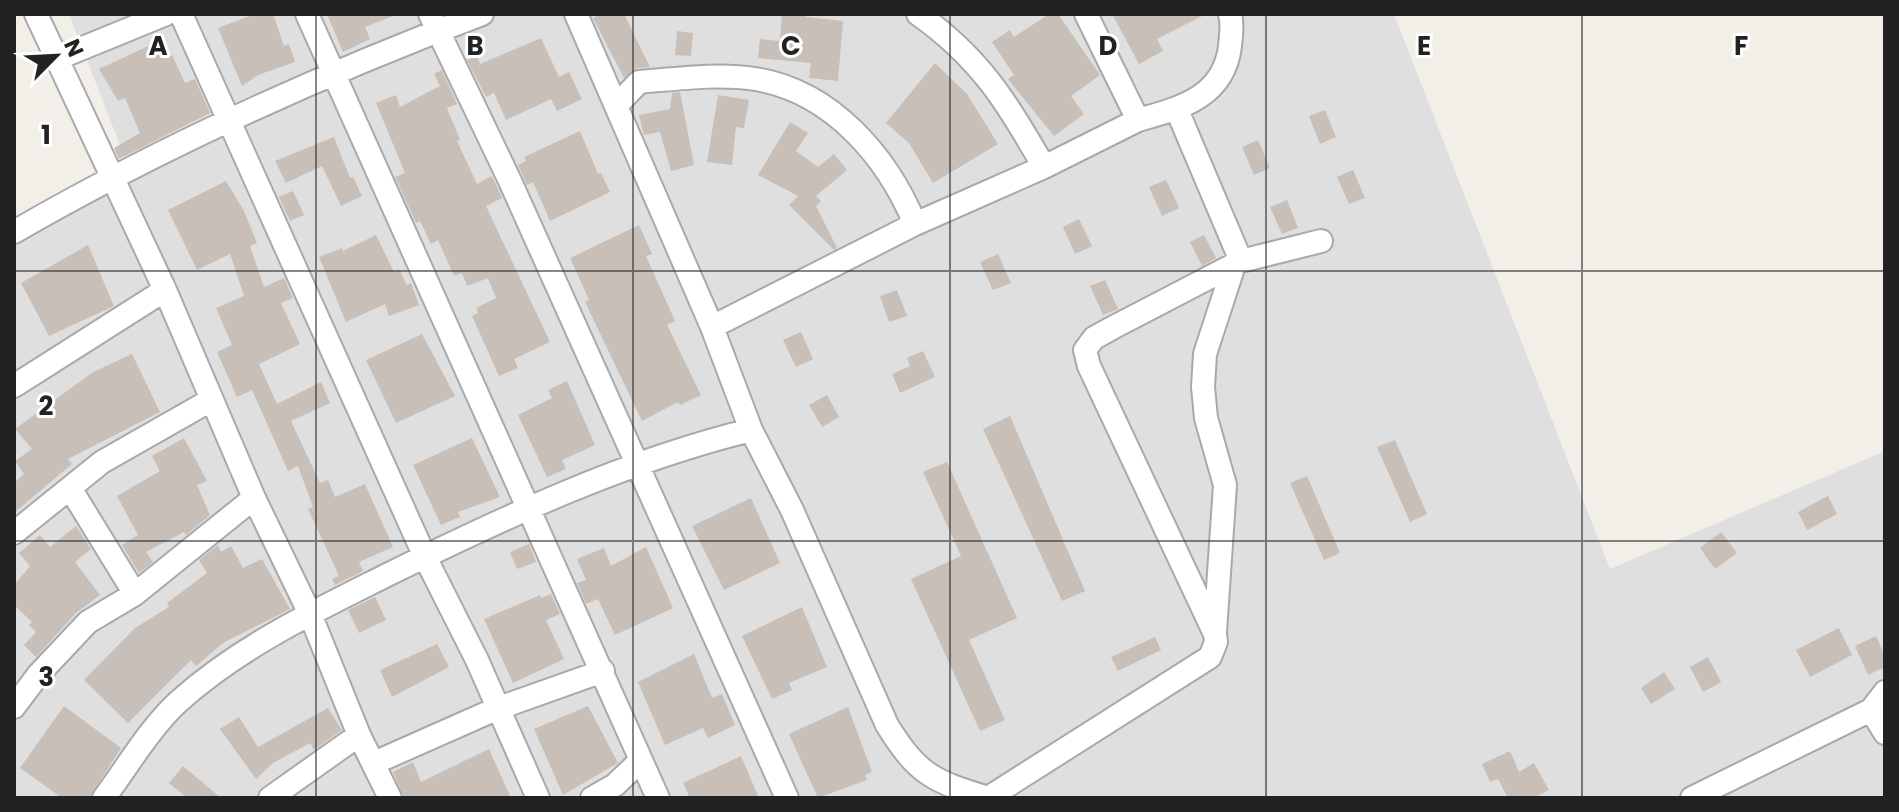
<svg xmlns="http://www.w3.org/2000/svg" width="1899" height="812" font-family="Poppins,sans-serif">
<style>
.residential{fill:#e0dfdf}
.building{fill:#c7bfb8}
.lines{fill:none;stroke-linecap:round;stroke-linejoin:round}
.street-casing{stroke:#a9a9a9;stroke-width:26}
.street{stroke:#fff;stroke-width:22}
.grid{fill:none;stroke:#222;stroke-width:2;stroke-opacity:0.55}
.grid-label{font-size:26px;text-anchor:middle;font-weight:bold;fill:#222;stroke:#fff;stroke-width:6;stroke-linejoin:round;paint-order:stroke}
</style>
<rect width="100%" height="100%" fill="#f2efe9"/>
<path class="residential" d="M69 14H1394L1610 569 1885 451V798H14V236L125 158Z"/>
<path class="building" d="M255 14H273L284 46 289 44 295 62 258 75 242 86 218 28Z
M327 14H396V15L365 27 370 39 343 52Z
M602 14H624L650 67 637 68 624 78 593 18Z
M782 14H807L806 17 843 21 838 81 809 78 811 63 758 58 760 39 780 41Z
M1049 14H1058L1100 75 1071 96 1084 114 1054 136 1008 79 1014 75 992 42 1010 30 1014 37Z
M1112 14H1206L1157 39 1163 51 1139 64Z
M677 31 693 33 691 56 675 55Z
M541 38 559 77 569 72 582 99 557 111 551 99 506 120 494 93 486 97 467 60 477 56 480 64Z
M159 41 167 57 172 55 185 83 195 79 210 113 119 159 114 148 140 133 125 98 118 101 99 69Z
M935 63 967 94 998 144 933 183 909 143 886 123Z
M442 70 457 104 447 108 460 140 457 141 477 184 492 176 502 198 486 206 550 342 514 359 518 368 499 376 472 316 478 313 476 308 496 298 488 278 467 286 462 273 454 276 438 240 431 244 420 221 416 223 395 177 405 173 376 103 396 95 400 107 440 86 434 74Z
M680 92 694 165 671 171 660 132 644 135 639 115 670 109 672 93Z
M718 95 749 100 744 128 736 127 732 165 707 162Z
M1325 110 1336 137 1320 144 1309 116Z
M790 122 808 133 796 151 818 167 834 154 847 170 816 196 821 201 816 206 837 248 834 250 789 205 798 196 758 175Z
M580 131 598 174 601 173 610 192 550 221 533 182 527 185 518 165 526 161 524 157Z
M334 137 350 178 353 177 362 196 341 206 322 166 286 183 275 161Z
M1258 140 1270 168 1254 175 1242 147Z
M1353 170 1365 198 1349 204 1337 177Z
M1166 180 1179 208 1162 216 1149 187Z
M226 181 244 211 257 243 250 246 264 287 284 278 293 298 281 303 300 344 259 364 277 404 321 382 330 403 291 421 320 483 328 480 335 497 365 484 393 547 359 562 363 571 335 585 332 579 339 576 308 509 313 507 298 466 288 471 252 390 237 397 217 352 232 345 216 308 244 296 230 254 197 270 168 210Z
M293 191 304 215 290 221 279 197Z
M1287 200 1298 228 1282 234 1270 207Z
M1079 219 1092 246 1075 254 1063 227Z
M639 225 652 254 646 256 675 321 667 325 701 395 680 405 678 402 642 421 585 302 589 300 570 258Z
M376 235 394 272 399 269 407 285 411 283 419 305 389 316 385 304 346 322 319 257 342 248 343 251Z
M1204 235 1216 258 1202 266 1190 242Z
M88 245 114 306 49 336 21 283Z
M998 254 1011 283 993 290 980 262Z
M1105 280 1118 309 1103 315 1090 286Z
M897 290 907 316 889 322 880 296Z
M801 332 813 359 796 367 783 340Z
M422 334 455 396 396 423 366 360Z
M923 351 935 377 900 393 892 374 910 366 907 358Z
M132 354 160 412 68 459 72 464 14 513V483L24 474 15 461 32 449 15 429 93 372Z
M567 381 595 445 562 460 566 469 547 477 518 415 552 398 548 390Z
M827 395 839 417 822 427 809 405Z
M1010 416 1085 591 1062 601 983 429Z
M184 438 207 481 197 485 210 515 186 535 184 532 146 552 153 562 139 573 122 545 138 535 117 496 160 471 152 456Z
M472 438 500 497 458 512 460 517 441 525 413 465Z
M1395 440 1427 514 1410 522 1377 447Z
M947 462 1017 618 969 640 1005 720 980 731 911 579 961 556 923 472Z
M1307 476 1340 553 1324 560 1290 483Z
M1828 496 1837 514 1807 530 1798 512Z
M751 498 780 563 724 590 692 526Z
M76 526 91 549 75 562 100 595 76 613 36 657 24 645 36 632 29 625 32 622 14 605V585L30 566 19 553 40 535 50 547Z
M1721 532 1737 553 1715 569 1700 548Z
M529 544 536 562 517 569 510 552Z
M218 545 221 552 231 546 243 568 262 559 290 609 223 643 196 666 191 660 128 723 84 680 135 628 169 607 167 603 207 573 199 560Z
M646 547 673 608 615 635 598 599 586 604 577 583 586 580 577 559 604 548 611 566Z
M551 594 560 614 546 620 564 659 513 683 484 619 540 595 541 598Z
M375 597 386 620 359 633 348 610Z
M802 607 827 667 789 683 792 690 772 699 742 636Z
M1839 628 1852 655 1810 677 1796 650Z
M1876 636 1885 656V667L1868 675 1855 646Z
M1155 637 1161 650 1118 671 1111 657Z
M437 644 449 667 392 697 380 670Z
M694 654 712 698 722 694 735 725 708 738 703 728 665 745 638 682Z
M1708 657 1721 682 1703 692 1690 667Z
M1664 672 1675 689 1651 704 1641 688Z
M64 706 121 748 89 798H62L20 768Z
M588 706 618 763 563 795 534 729Z
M848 707 872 772 865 775 867 780 818 798 789 734Z
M328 708 342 730 314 750 310 743 273 763 256 779 220 729 239 717 258 747Z
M489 749 511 798H404L393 772 413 762 421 782Z
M1510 751 1519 772 1534 763 1549 790 1534 798H1508L1498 779 1490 782 1482 764Z
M741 756 759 798H690L683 783Z
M183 766 221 798H187L169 783Z"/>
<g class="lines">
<g class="street-casing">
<path id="street" d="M36 14 165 290 254 498 310 614 359 735 390 798
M181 14 425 557 477 660 538 798
M307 14 658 798
M430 14 510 181 787 798
M576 14 712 327 751 430 792 510 887 725C918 775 933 781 988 798
M56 59 166 14
M616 106 639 82C676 79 717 73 755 79 831 91 887 156 915 224
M1138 120C1181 108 1224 97 1230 46 1231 35 1233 25 1230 14
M1044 167 1138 120 1086 14
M14 232C163 146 321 75 482 14
M1241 261 1321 241
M712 327 915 224 1044 167C1007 102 980 58 918 14
M14 386 165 290
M70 488 135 594
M14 533 102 462 211 400
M1215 632 1225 485 1206 418 1203 387 1205 354 1234 265
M14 707 38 675 88 622 135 594 254 498
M1871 710 1885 733
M374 763 496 709 603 671
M104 798C128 766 149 729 178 702 239 647 313 612 385 576 503 518 624 461 751 430
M270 798 359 735
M592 798 615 785 640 761
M988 798 1210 657 1216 642 1215 634 1089 366 1085 350 1094 338 1114 327 1241 261 1177 110
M1692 798 1871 710 1885 692"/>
</g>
<use href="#street" class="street"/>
</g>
<path class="grid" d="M316 14V798M633 14V798M950 14V798M1266 14V798M1582 14V798M14 271H1885M14 541H1885"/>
<g class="grid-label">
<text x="158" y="55">A</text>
<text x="475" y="55">B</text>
<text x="791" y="55">C</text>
<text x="1108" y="55">D</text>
<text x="1424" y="55">E</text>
<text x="1741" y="55">F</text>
<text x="46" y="144">1</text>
<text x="46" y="415">2</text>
<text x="46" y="686">3</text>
</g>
<rect width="1899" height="812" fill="none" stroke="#222222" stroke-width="32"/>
<g transform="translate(56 56) rotate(66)" stroke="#ffffff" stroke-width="6" paint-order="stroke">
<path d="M0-6L14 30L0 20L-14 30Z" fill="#222222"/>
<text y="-12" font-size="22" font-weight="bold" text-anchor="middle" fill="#222222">N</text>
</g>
</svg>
